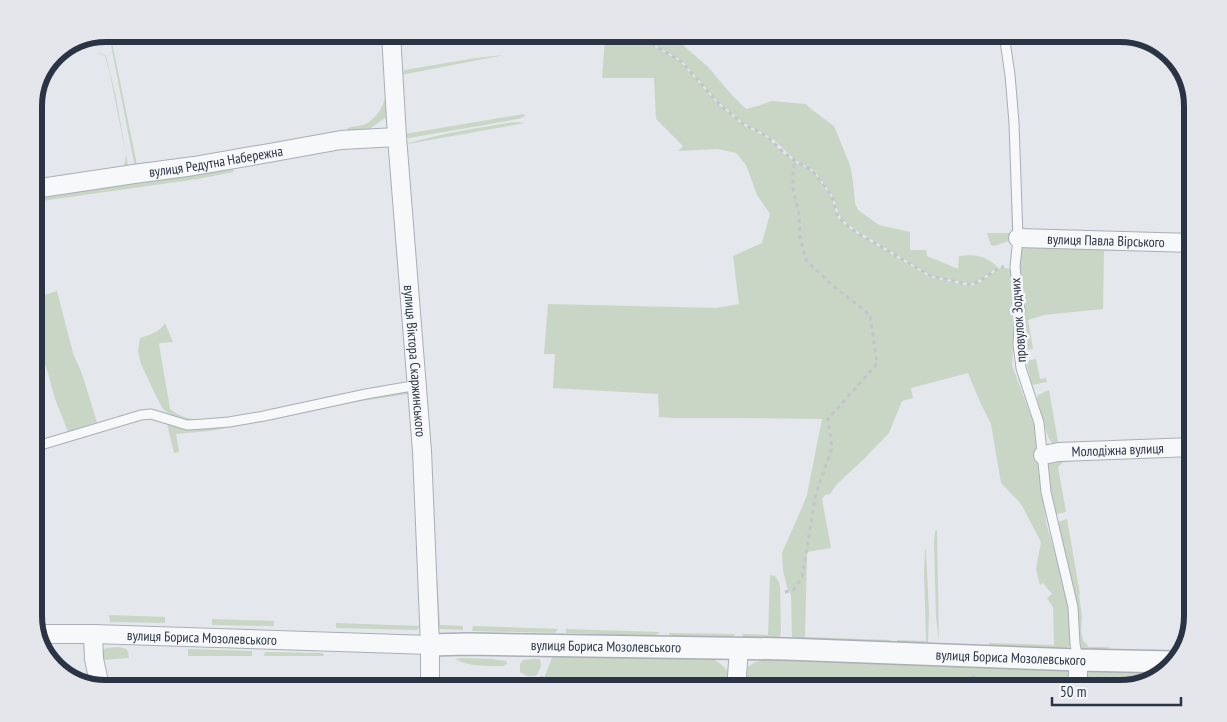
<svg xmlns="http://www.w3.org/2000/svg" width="1227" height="722" font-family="'PT Sans Narrow',sans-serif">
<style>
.green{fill:#c9d6c5}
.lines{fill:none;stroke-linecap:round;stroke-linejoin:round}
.service-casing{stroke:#a9aeb7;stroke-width:11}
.minor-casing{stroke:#a9aeb7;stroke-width:20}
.tertiary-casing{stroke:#a9aeb7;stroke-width:24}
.path{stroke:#c2c5cb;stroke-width:3;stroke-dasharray:4 4;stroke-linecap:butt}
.service{stroke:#f7f8fa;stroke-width:9}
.minor{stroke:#f7f8fa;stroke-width:18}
.tertiary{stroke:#f7f8fa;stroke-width:21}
.labels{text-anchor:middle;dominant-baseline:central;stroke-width:5;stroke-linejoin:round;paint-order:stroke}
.street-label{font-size:14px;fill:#2b3445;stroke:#f4f6f9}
.rim{fill:none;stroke:#2b3445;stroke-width:6}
</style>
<rect width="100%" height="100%" fill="#e4e7ec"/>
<path class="green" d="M382 34H387L389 115 368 130 353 133 348 131 347 128C354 126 364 126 369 122 396 103 385 62 382 34Z
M607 34H638L645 41 680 61 717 103 743 125 768 138 782 152 795 162 808 168 816 175 831 196 838 218 853 231 930 277 970 286 980 282 1001 267 1010 269 1015 301 1016 318 1013 346 1012 365 1036 430 1038 470 1047 526 1066 592 1071 623 1070 646 1065 650 989 647V643L1054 645 1053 607 1047 598 1052 594 1043 583 1040 585 1036 569 1041 542 1021 504 1001 483 991 424 980 402 968 373 911 388 913 398 902 401 889 433 864 459 837 484 830 494 825 495 822 499 831 548 807 552 805 637 891 640 890 643 794 641 792 637 791 595 787 587 783 570 782 553 803 505 807 495 822 419 733 418H674L659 417 658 394 553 388 555 354H544L548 304 717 308 739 304 733 256 762 243 770 214 757 195 746 165 736 153 718 149 678 151 683 146 656 119 654 78H602L605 38Z
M639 34H674L684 46 708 67 731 94 746 109 758 106 771 101 806 104 811 109 834 126 850 165 853 182 855 203 858 210 879 225 910 232V250H926L927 256 958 269 959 256C976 254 985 256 998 267L980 280 971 284 931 276 864 235 859 233 841 219 832 195 816 173 808 167 795 160 773 139 766 135 743 123 716 100 681 60 649 42Z
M111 37 137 165 166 161V164L137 167 134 163 110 40Z
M97 52 101 53 106 56 116 97 128 166 125 169 83 173 123 167 125 162 126 155 110 74 105 56Z
M504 55 401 75 405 134 524 114 525 116 518 119 409 138 401 136 399 75 405 70 476 58Z
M1009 118 1011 119 1013 170 1014 239 994 246 991 245 987 233H1012Z
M515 122 525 123 402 145C439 134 477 128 515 122Z
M232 168 234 172 198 179 34 202V197Z
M1123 245 1124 251H1104L1103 309 1044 315 1028 320 1033 349 1024 350V315L1019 278 1020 246Z
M57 291 73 353 82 374 97 422 68 432 54 396 48 373 34 333V298Z
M165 323 173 342 160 343 159 344 170 409C189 424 203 419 225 417L221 419 192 422 168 413 163 409 156 396 141 364 138 351 140 338C149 335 160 332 165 323Z
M1036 359 1040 379 1046 378 1047 382 1032 385 1026 361Z
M1049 390 1059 447 1055 448 1048 437 1037 399 1038 395Z
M407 391 410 393 411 410 408 394 355 402 271 420 209 431 176 434 179 452 174 453 167 423 186 428H208L233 425 368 397Z
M1054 458 1097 459 1063 462 1058 467 1066 512 1056 514 1050 484 1048 466Z
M1067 519 1080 594 1079 595 1082 617 1081 630 1083 641 1087 644 1088 647H1109L1108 649H1089L1083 651 1081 646 1065 554 1058 522Z
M937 530 939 641 936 618 934 542 935 531Z
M435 544 440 625 463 626V630L440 629 437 625Z
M925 548 926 552 929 612 928 642 919 644H897V640L926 641 924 571Z
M770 575 775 576 779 582 780 587 781 632 779 639H744L742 634 768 635Z
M109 615 165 617V623L110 622Z
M212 619 274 621V626L212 625Z
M336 623 420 626 417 630 336 628Z
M473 626 558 629 555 633 472 631Z
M566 629 660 632 655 636 566 633Z
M669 633 735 634 733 638 670 637Z
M119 647 126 649 128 652 129 658 102 660 101 651 106 648Z
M188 649 252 651V656H188Z
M265 652 323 653 324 656H264Z
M554 653 708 656C724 665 730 671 735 688H534L542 683Z
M461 658 492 659 506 661 507 664 503 666C488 666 470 667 455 659Z
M533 659H540L541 666 537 675C530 678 526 676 520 672V664L523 660Z
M764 659 1069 666 1073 688H743C741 669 747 665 764 659Z
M1089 668 1167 669 1157 678 1121 688H1080L1082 674Z"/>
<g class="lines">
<g class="service-casing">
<path id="service" d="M1004 34 1010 75 1014 123 1018 238 1015 267 1020 310 1018 344 1021 368 1039 423 1046 492 1073 607 1075 644 1078 659
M34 447 141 415 151 414 187 425 204 424 229 422 264 416 366 394 418 385"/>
</g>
<g class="minor-casing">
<g id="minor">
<path id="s1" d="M391 34 397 137 422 451 430 645V688"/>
<path id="s2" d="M34 189 134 174 194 166 269 153 341 140 397 137"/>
<path id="s3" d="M1018 238 1193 243"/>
<path id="s4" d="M1043 455 1059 452 1193 447"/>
<path id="s5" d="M38 634H93L430 645"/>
<path d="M93 634 94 659 100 687"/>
<path d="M739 649 737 676 739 688"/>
<path d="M1077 688 1078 674V660"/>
</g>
</g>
<g class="tertiary-casing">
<g id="tertiary">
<path id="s6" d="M430 645 468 644 786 649 1078 660 1174 662"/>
</g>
</g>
<path class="path" d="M639 34 645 40 670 55 681 61 718 103 744 125 758 131 769 138 783 152 795 161 808 168 816 175 832 196 838 217 854 231 931 276 971 285 981 280 1000 267H1004
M785 592 793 590 802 578 816 493 832 448 828 419 877 364 870 315 831 284 806 260 800 237 799 214 793 189V169L795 161
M972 676 978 679 1019 688
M541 677 546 680 713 685 717 688
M535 682 537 688"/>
<use href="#service" class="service"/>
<use href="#minor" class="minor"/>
<use href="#tertiary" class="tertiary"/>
</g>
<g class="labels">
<g class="street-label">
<text stroke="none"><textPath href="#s2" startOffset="184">вулиця Редутна Набережна</textPath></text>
<text stroke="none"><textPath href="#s3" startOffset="88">вулиця Павла Вірського</textPath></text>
<text transform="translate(1018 320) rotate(-94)">провулок Зодчих</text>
<text stroke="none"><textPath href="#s1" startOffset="328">вулиця Віктора Скаржинського</textPath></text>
<text stroke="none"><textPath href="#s4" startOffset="75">Молодіжна вулиця</textPath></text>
<text stroke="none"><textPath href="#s5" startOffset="164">вулиця Бориса Мозолевського</textPath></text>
<text stroke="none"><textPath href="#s6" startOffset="176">вулиця Бориса Мозолевського</textPath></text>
<text stroke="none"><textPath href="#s6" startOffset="581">вулиця Бориса Мозолевського</textPath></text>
</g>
</g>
<path d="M0 0H1227V722H0ZM106 42H1120A64 64 0 0 1 1184 106V616A64 64 0 0 1 1120 680H106A64 64 0 0 1 42 616V106A64 64 0 0 1 106 42Z" fill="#e4e6eb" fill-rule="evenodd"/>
<path class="rim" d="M106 42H1120A64 64 0 0 1 1184 106V616A64 64 0 0 1 1120 680H106A64 64 0 0 1 42 616V106A64 64 0 0 1 106 42Z"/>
<path d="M1052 697v8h129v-8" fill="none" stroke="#2b3445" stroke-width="2.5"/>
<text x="1060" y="697" font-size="15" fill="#2b3445" stroke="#f4f6f9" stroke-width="4" paint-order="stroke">50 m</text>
</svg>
